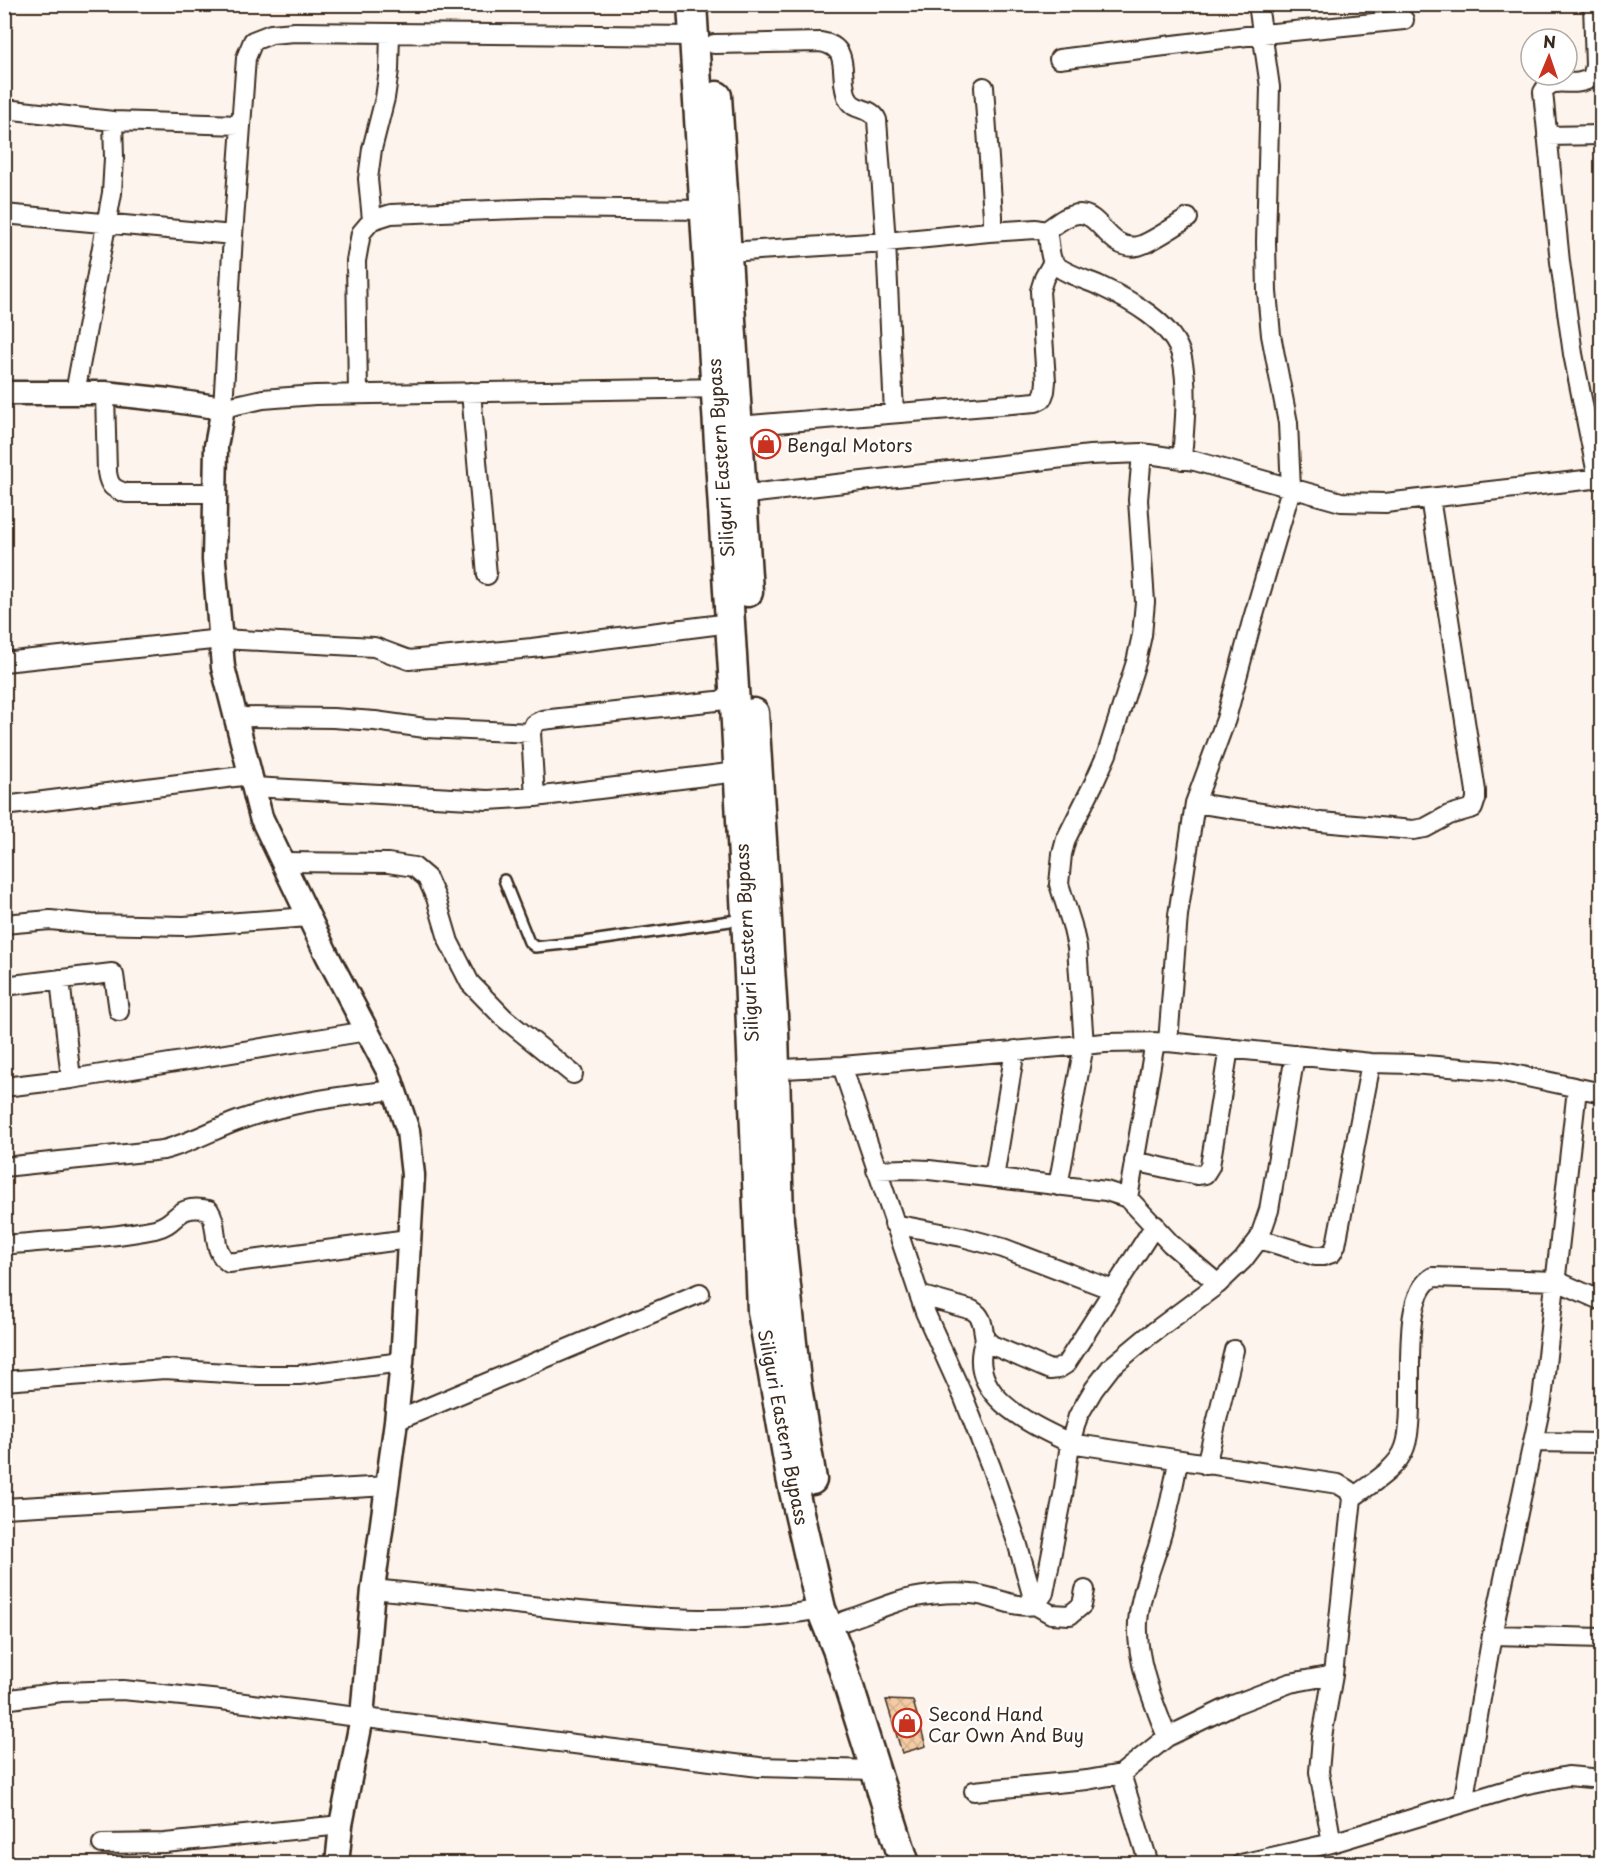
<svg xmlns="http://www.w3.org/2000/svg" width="1606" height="1868" font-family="'Playpen Sans',sans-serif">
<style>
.building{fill:url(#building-cross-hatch);stroke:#3b2a1e;stroke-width:1.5}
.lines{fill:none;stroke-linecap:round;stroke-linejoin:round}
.service-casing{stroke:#3b2a1e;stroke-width:14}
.minor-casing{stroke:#3b2a1e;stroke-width:22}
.tertiary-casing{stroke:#3b2a1e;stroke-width:27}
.primary-casing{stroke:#3b2a1e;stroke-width:33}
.service{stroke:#fff;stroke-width:9}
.minor{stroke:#fff;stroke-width:18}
.tertiary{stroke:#fff;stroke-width:22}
.primary{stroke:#fff;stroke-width:28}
.labels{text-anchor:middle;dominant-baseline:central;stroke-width:4.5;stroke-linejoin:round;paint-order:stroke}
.poi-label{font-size:18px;fill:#3b2a1e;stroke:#fff;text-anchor:start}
.street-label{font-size:18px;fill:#3b2a1e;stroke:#fff}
</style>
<defs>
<pattern id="building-cross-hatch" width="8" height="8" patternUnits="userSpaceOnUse" patternTransform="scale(1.5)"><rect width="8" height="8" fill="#f4cca4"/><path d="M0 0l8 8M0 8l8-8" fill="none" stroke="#d2af8d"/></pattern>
</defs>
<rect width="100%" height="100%" fill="#fdf5ed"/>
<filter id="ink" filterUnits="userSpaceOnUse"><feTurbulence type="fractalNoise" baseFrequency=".0167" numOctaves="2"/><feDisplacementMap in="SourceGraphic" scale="12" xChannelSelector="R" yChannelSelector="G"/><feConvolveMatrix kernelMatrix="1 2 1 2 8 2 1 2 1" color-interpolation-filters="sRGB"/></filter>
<g filter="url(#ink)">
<path class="building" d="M886 1700 913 1701 926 1746 902 1753Z"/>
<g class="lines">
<g class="service-casing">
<path id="service" d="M504 880 529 942 535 947 584 942 744 919"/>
</g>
<g class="minor-casing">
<path id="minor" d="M1593 4 1595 66 1592 77C1573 91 1553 73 1543 92L1560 262 1573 354 1598 479
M694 36 295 32 271 34 253 41 246 58 233 235 223 408 263 399 315 395 725 388
M714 44 820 42C854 47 837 77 848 99 854 112 871 106 877 120L886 242 894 413
M1059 59 1263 34 1404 20
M4 109 113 121 240 125
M1547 136 1602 135
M4 214 233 235
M372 220 368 179 372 149 385 98 389 70 390 33
M1046 231C1055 225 1067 214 1079 214 1101 213 1109 252 1138 246 1151 243 1176 225 1188 218
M989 232 1036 229 1046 231C1051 241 1048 253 1053 262 1060 272 1086 280 1098 285 1128 299 1174 323 1182 358 1189 391 1184 427 1182 460
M728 252 886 242 989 232 993 226V216L984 87
M471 392 487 575
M75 393 112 193 114 158 113 121
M105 393 107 472C109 486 113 489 126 493H215
M358 393 356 261 361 233 372 220 391 214 543 208 705 210
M738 426 1036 402 1042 399 1045 391 1046 381 1040 291 1044 278 1053 262
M731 496 1090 455 1142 453 1195 461 1341 502 1385 503 1602 478
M4 662 221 639 374 647 409 660 532 648 730 623
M235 717 333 718 375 721 425 728 531 733
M253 787 488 800 535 797 737 772
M535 797 531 733 534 724 542 720 735 699
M1195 803 1321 822 1413 830 1425 828 1449 815 1473 808 1476 799V791L1430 498
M4 806 250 775
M282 862 388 863 414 867 427 878 436 898 449 942 470 983 504 1018 573 1074
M4 924 50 920 92 924 184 926 309 917
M60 979 71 1079
M4 986 112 973 114 975 119 1011
M1168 1042 1178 915 1195 803 1226 719 1251 625 1291 489 1288 423 1271 335 1267 292 1266 242 1270 87 1258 4
M842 1066 925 1312 963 1396 991 1467 1017 1542 1035 1605 1051 1614 1070 1615 1082 1605 1085 1590
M765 1070 842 1066 1105 1043 1168 1042 1371 1063 1412 1064 1499 1071 1602 1093
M4 1087 71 1079 367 1031
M1134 1161 1197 1175 1205 1174 1210 1166 1229 1048
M4 1167 163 1150C191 1143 214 1129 240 1120 290 1102 342 1096 394 1090
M876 1170 906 1169 929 1170 1106 1191 1128 1198 1171 1244 1218 1284
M994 1178 1015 1050
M1058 1186 1084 1045 1077 947 1072 925 1059 884 1062 854 1066 839 1094 783 1107 754 1136 662 1142 635 1145 602 1138 500 1142 453
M1128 1198 1155 1042
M894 1224 962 1237 1003 1248 1113 1290
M1259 1239 1315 1256H1323L1332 1253 1336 1245 1371 1063
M4 1245C54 1240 106 1239 155 1229 179 1224 174 1203 209 1210 220 1227 210 1250 229 1263L408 1239
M919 1295 972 1310C984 1317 982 1326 985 1339L992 1345 1050 1370 1058 1369 1066 1364 1155 1225
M985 1339C964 1395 1030 1424 1070 1443L1338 1484 1348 1490 1352 1498 1333 1675 1322 1737 1319 1772 1332 1843 1241 1864
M4 1381 165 1369 257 1375H299L402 1362
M396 1421 700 1293
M1533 1442 1602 1443
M1206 1465 1234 1350
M1352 1498C1370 1484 1398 1469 1405 1447 1419 1408 1395 1298 1433 1277L1557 1281 1602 1301
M4 1508 388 1486
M373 1589C435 1595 497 1602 558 1609 649 1618 731 1626 821 1609
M844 1621C862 1615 879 1608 897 1602 916 1595 951 1592 971 1594 993 1595 1013 1609 1035 1605L1044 1593 1063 1495 1070 1443 1078 1416 1094 1389 1111 1367 1147 1337 1218 1284 1243 1260 1259 1239 1269 1210 1295 1055
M1492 1635 1602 1638
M4 1700 61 1692 123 1690 221 1700 759 1767 874 1770
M1167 1737C1153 1701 1136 1662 1138 1622 1140 1596 1149 1574 1157 1550 1166 1521 1173 1491 1178 1461
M1121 1774 1149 1864
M974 1791 1087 1780 1121 1774 1167 1737 1233 1705 1290 1683 1333 1675
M1463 1803 1492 1635 1542 1400 1577 1089
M1332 1843 1523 1785 1568 1776 1602 1779
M102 1844 165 1843 341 1825"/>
</g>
<g class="tertiary-casing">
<path id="tertiary" d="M4 393H105L168 400 223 408 216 446 214 560 223 667 261 817 327 955 388 1071 408 1131 413 1175 402 1362 396 1421 373 1589 362 1717 341 1825 337 1864"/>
</g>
<g class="primary-casing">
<path id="primary" d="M692 4 735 704 749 975 762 1311 791 1478 821 1609 837 1649 905 1864
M717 96 748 592
M754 713 774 1031 779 1220 796 1381 812 1480"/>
</g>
<use href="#service" class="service"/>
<use href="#minor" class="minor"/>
<use href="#tertiary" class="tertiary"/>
<use href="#primary" class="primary"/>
</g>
</g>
<defs>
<g id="shop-ring" transform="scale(1.5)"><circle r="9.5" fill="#fff" stroke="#c8321e" stroke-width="1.5"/><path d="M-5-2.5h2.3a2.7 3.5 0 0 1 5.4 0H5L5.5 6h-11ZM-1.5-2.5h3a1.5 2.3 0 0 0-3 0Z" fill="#c8321e"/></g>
</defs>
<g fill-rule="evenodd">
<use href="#shop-ring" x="766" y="444"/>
<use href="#shop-ring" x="907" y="1723"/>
</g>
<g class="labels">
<g class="poi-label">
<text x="787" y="444">Bengal Motors</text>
<text x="928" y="1713">Second Hand<tspan x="928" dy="21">Car Own And Buy</tspan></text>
</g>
<g class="street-label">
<text transform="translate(720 458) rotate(-94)">Siliguri Eastern Bypass</text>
<text transform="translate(746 943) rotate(-93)">Siliguri Eastern Bypass</text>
<text transform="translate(784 1427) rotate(79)">Siliguri Eastern Bypass</text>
</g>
</g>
<rect width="1606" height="1868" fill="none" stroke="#fff" stroke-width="24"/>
<rect x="12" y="12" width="1582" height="1844" fill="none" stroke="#3b2a1e" stroke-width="2" filter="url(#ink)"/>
<g transform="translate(1549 57) rotate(2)"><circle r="28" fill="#ffffff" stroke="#b1aaa5" stroke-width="1.5"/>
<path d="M0-4.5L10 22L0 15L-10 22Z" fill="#c8321e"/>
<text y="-9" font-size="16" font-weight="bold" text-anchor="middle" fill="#3b2a1e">N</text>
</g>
</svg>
